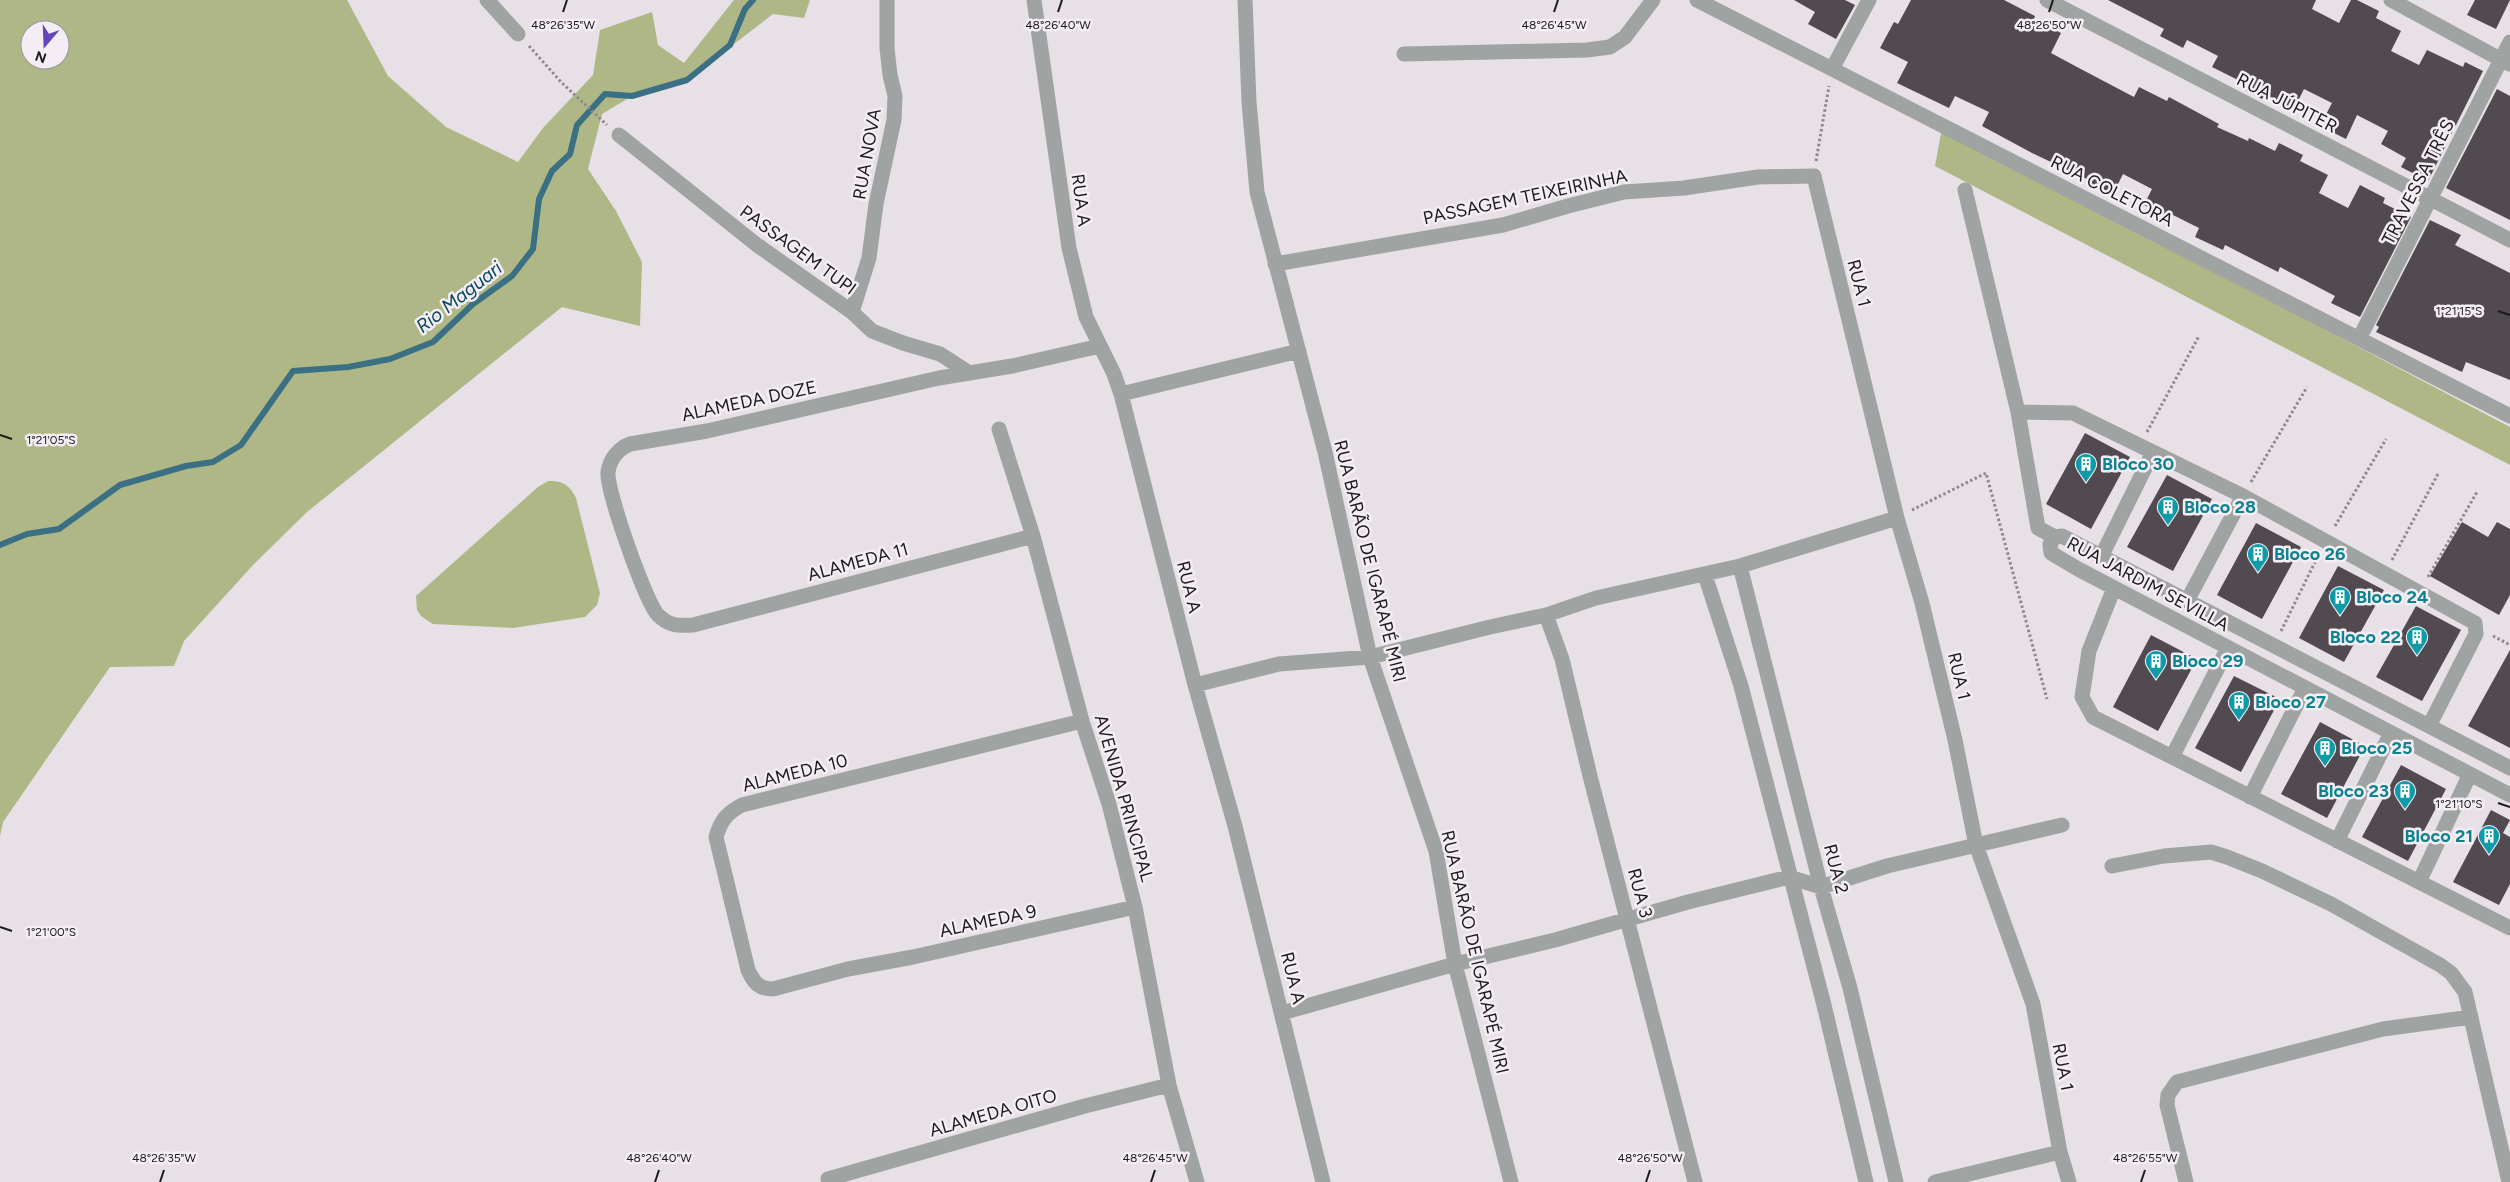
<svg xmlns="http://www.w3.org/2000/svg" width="2510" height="1182" font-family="Figtree,sans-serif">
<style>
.green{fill:#aeb785;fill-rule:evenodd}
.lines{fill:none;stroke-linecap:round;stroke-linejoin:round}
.stream{stroke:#3b6f84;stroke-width:6}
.building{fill:#514b51}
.path{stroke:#8e898e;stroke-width:3;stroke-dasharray:2.5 2.5;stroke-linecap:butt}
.minor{stroke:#9fa3a2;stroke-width:15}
.ticks{fill:none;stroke:#1d1a1d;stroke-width:2}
.labels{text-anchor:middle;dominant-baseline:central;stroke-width:5;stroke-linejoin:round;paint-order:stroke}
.street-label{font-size:18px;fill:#1d1a1d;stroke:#f4edf4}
.culture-label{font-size:18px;font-weight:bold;fill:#0d838f;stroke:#f4edf4;text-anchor:start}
.water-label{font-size:19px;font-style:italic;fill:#074a5f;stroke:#f4edf4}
.ticks-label{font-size:12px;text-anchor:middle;fill:#1d1a1d;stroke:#f4edf4;stroke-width:5;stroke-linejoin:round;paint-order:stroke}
</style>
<rect width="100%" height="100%" fill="#e7e0e6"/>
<path class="green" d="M0 0H347L388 76 446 127 518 162 543 128 593 75 600 30 652 12 658 45 684 63 734 0H810L804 18 773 14 687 80 632 96 602 114 588 169 616 211 642 262 640 326 562 307 307 512 253 565 184 641 174 666 110 667 3 822 0 836ZM30 30H60V60H30Z
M1942 128 2510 427V465L1935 166Z
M548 481C562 480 570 485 576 498L600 593 597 605 585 617 513 628 433 624 421 616 417 610 416 596 538 487Z"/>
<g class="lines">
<path class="stream" d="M0 545 27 534 59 529 120 485 186 466 213 462 241 445 293 371 348 367 390 359 433 342 473 304 512 276 533 249 539 199 552 171 570 154 577 125 605 94 632 96 687 80 730 45 745 9 753 0"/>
</g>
<path class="building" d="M1794 0H1845L1855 5 1836 39 1808 24 1815 12Z
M1911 0H2004L2035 16 2034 19 2061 33 2051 53 2077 67 2134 97 2139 87 2167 101 2169 97 2219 124 2217 127 2248 141 2249 138 2275 151 2279 143 2303 155 2300 161 2328 175 2319 193 2348 208 2360 185 2385 198 2383 203 2411 217 2360 317 2331 303 2335 296 2280 267 2278 272 2225 245 2223 250 2195 237 2199 228 2171 214 2170 218 2144 205 2152 189 2123 174 2112 196 2088 183 2089 180 2032 153 1982 126 1989 112 1955 96 1949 108 1897 83 1908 62 1880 48 1894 22 1898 24Z
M2108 0H2316L2312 9 2339 23 2351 0H2357L2379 11 2376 18 2401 31 2391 51 2419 65 2427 50 2463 67 2465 62 2483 71 2428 181 2401 167 2406 158 2381 144 2388 131 2357 115 2346 139 2320 126 2332 103 2304 89 2294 109 2265 94 2262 99 2241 88 2244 83 2212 67 2218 56 2187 40 2183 48 2160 36 2164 29Z
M2475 0H2510L2496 29 2467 15Z
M2497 89 2510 96V220L2446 188Z
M2430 220 2461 235 2455 245 2510 273V380L2466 362 2462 372 2376 332 2379 327 2376 325Z
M2085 433 2130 457 2091 529 2046 504Z
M2167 475 2212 499 2173 571 2127 547Z
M2462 522 2488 537 2497 522 2510 529V595L2499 615 2430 576Z
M2256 523 2301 547 2262 619 2217 595Z
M2338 566 2384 590 2344 662 2299 638Z
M2416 606 2461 630 2422 701 2376 677Z
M2151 635 2197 659 2158 731 2113 707Z
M2510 650V748L2468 726Z
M2234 676 2280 699 2241 772 2195 748Z
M2320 722 2365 746 2327 818 2281 794Z
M2401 765 2446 789 2408 861 2362 837Z
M2491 810 2510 820 2503 833 2510 837V884L2499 905 2453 882Z"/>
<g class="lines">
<path class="path" d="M529 46 561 82 607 125
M1816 161 1829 86
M2147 432 2199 336
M2251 482 2307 387
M1912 510 1986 473 2047 699
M2335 526 2386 439
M2392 560 2439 472
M2428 577 2477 492
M2281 631 2318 556
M2493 636 2510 645"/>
<path class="minor" d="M487 0 518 34
M1034 0 1069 248 1086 317 1114 374 1121 394 1195 685 1235 826 1323 1182
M1245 0 1249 102 1257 192 1325 452 1370 657 1436 851 1455 964 1511 1182
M1697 0 2510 416
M2047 0 2510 240
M2391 0 2509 64
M1404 54 1587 50 1610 47 1625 37 1653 0
M1832 69 1869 0
M619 135 757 245 852 312 872 331 903 343 940 354 968 372
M1965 190 2018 412 2038 528 2055 537
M1275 264 1503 225 1568 206 1624 192 1684 188 1758 177 1814 176 1897 518 1922 603 1955 740 1976 845 2033 1004 2060 1152 2069 1182
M852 312 869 258 876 204 894 120 895 96 890 75 887 48V0
M2359 339 2510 42
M1121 394 1299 351
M2018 412 2073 413 2243 496 2475 623 2476 634 2429 726
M999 429 1033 536 1082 721 1109 804 1135 907 1169 1085 1197 1182
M1033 536 693 625C678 626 669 626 658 615 646 603 606 490 608 472 610 459 618 449 630 444L707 431 939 378 1012 366 1100 346
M2101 557 2153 452
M1740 566 1821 887 1850 988 1896 1182
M1705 575 1741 686 1824 1005 1866 1182
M2114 588 2089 651 2082 697 2093 717 2510 928
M2187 601 2243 496
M1546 615 1562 659 1590 776 1695 1182
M1195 685 1279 664 1370 657 1490 627 1546 615 1596 598 1740 566 1897 518
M1082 721 742 805C727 813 721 820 716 837L748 970C754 983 759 989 773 989L848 969 913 957 1135 907
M2172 757 2228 648
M2510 768 2062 536 2055 537 2050 544 2051 553 2078 569 2510 795
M2250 797 2305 688
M2337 841 2391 733
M2112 866 2164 856 2211 852 2227 857 2262 871 2331 904 2440 965 2451 973 2465 992 2509 1182
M2419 882 2470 774
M1282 1013 1455 964 1555 940 1688 902 1789 877 1821 887 1887 866 2062 825
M828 1179 1085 1106 1169 1085
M1935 1182 2060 1152
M2186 1182 2167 1105 2168 1095 2177 1082 2383 1029 2471 1017"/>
</g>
<path class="ticks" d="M563 12 567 0M1058 12 1062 0M1554 12 1558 0M2049 12 2053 0M2498 311 2510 315M0 435 12 439M2498 803 2510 807M0 927 12 931M160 1182 164 1170M655 1182 659 1170M1151 1182 1155 1170M1646 1182 1650 1170M2141 1182 2145 1170"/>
<defs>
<g id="building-pin" transform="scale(1.125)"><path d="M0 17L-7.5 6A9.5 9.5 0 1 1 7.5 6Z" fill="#0f9aa8" stroke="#f4edf4"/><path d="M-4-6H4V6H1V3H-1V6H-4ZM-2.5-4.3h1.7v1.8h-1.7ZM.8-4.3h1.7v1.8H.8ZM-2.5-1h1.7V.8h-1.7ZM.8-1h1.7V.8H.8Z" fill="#fff"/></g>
</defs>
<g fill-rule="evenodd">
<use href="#building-pin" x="2086" y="464"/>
<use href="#building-pin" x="2168" y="507"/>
<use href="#building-pin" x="2258" y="554"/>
<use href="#building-pin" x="2340" y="597"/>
<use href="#building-pin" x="2417" y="637"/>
<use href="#building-pin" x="2156" y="661"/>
<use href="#building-pin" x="2239" y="702"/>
<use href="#building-pin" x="2325" y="748"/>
<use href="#building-pin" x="2405" y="791"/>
<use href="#building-pin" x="2489" y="836"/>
</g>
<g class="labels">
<g class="street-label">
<text transform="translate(2287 103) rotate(27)">RUA JÚPITER</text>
<text transform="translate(867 154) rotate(-80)">RUA NOVA</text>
<text transform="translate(2418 182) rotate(-63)">TRAVESSA TRÊS</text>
<text transform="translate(2112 191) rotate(27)">RUA COLETORA</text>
<text transform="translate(1525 197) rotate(-12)">PASSAGEM TEIXEIRINHA</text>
<text transform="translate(1081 200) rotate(82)">RUA A</text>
<text transform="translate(798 250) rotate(36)">PASSAGEM TUPI</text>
<text transform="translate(1859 283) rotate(76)">RUA 1</text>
<text transform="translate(749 401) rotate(-12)">ALAMEDA DOZE</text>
<text transform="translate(1370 561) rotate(76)">RUA BARÃO DE IGARAPÉ MIRI</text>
<text transform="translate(858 562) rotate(-15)">ALAMEDA 11</text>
<text transform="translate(2148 584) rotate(28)">RUA JARDIM SEVILLA</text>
<text transform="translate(1189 587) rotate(76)">RUA A</text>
<text transform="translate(1959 676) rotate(77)">RUA 1</text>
<text transform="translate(795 773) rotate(-14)">ALAMEDA 10</text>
<text transform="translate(1124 798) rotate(74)">AVENIDA PRINCIPAL</text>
<text transform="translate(1836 869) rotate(75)">RUA 2</text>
<text transform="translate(1640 893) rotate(75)">RUA 3</text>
<text transform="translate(988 921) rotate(-12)">ALAMEDA 9</text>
<text transform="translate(1475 952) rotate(77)">RUA BARÃO DE IGARAPÉ MIRI</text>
<text transform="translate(1293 978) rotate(76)">RUA A</text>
<text transform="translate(2063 1067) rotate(79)">RUA 1</text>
<text transform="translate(993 1113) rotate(-16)">ALAMEDA OITO</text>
</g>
<g class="culture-label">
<text x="2102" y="464">Bloco 30</text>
<text x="2184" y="507">Bloco 28</text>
<text x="2274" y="554">Bloco 26</text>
<text x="2356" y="597">Bloco 24</text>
<text x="2401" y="637" text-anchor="end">Bloco 22</text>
<text x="2172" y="661">Bloco 29</text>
<text x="2255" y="702">Bloco 27</text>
<text x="2341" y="748">Bloco 25</text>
<text x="2389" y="791" text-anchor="end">Bloco 23</text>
<text x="2473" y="836" text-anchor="end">Bloco 21</text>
</g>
<g class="water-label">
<text transform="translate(459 297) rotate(-38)">Rio Maguari</text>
</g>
</g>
<g class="ticks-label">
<text x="563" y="29">48°26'35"W</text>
<text x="1058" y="29">48°26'40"W</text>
<text x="1554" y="29">48°26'45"W</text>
<text x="2049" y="29">48°26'50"W</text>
<text x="2459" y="315">1°21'15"S</text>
<text x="51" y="444">1°21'05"S</text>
<text x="2459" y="808">1°21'10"S</text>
<text x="51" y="936">1°21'00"S</text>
<text x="164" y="1162">48°26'35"W</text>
<text x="659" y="1162">48°26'40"W</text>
<text x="1155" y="1162">48°26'45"W</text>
<text x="1650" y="1162">48°26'50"W</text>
<text x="2145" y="1162">48°26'55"W</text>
</g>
<g transform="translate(45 45) rotate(199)"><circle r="24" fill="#f4edf4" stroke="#9e999e"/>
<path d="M0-4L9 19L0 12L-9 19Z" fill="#6545be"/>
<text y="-8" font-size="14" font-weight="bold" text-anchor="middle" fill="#1d1a1d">N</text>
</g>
</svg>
